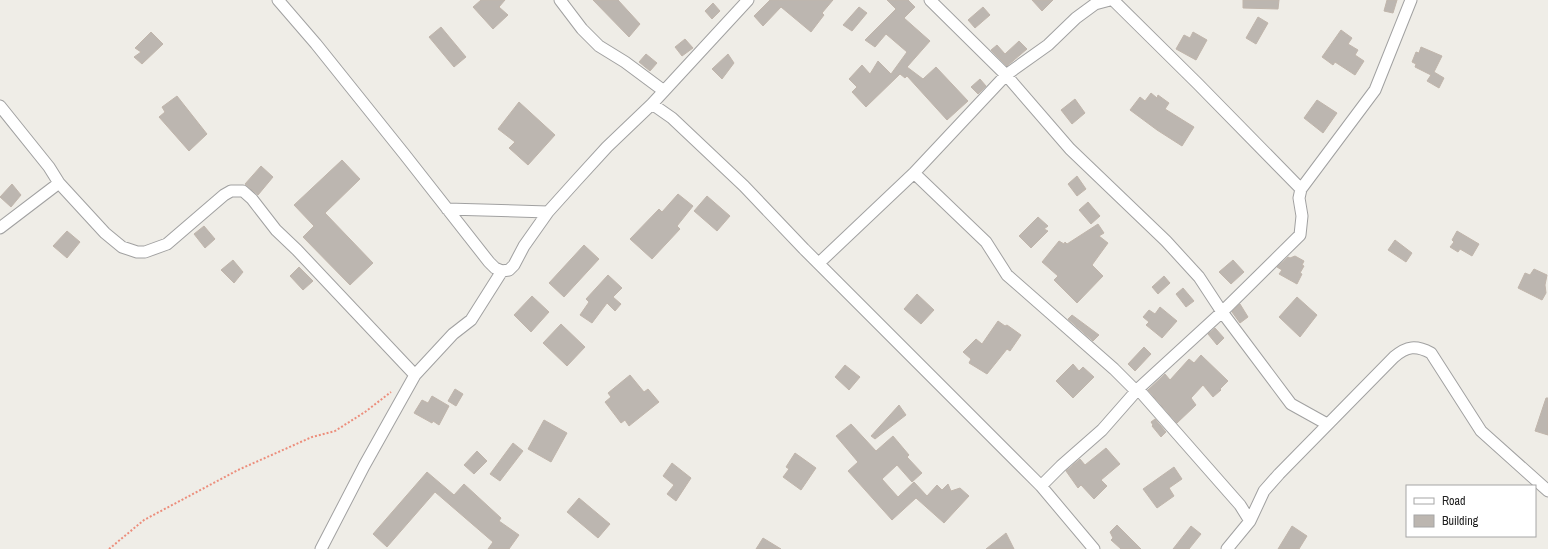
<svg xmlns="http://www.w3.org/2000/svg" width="1548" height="549" font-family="'Archivo Narrow',sans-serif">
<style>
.building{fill:#bcb6b0;stroke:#c0b5ab}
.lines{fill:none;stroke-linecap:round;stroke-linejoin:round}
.street-casing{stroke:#a1a1a1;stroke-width:13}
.path{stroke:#ec8e7c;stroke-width:2;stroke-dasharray:2 2;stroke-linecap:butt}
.street{stroke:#fff;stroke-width:11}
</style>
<rect width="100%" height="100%" fill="#efede7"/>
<path class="building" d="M481 0H505L499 7 508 15 493 29 473 7Z
M593 0H618L640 24 629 37Z
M770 0H833L822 13 824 15 811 32 781 7 763 26 754 16Z
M887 0H908L915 7 904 18 930 41 907 67 923 79 936 67 968 101 947 120 907 76 905 78 900 74 866 107 852 92 857 87 849 79 862 65 870 74 878 61 891 74 907 52 886 34 875 47 865 40 896 9Z
M1032 0H1053L1042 11Z
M1243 0H1279L1278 9 1243 8Z
M1387 0H1397L1393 13 1384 11Z
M713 3 720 11 712 19 705 11Z
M859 7 867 13 852 31 843 25Z
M983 7 990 15 975 28 968 20Z
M1258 17 1268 23 1256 44 1246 38Z
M441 27 466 57 454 67 429 37Z
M1341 30 1352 38 1348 44 1358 50 1355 55 1364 61 1355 75 1335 62 1333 65 1322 57Z
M151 32 163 44 142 64 134 57 141 52 135 48Z
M1193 32 1207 40 1196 60 1176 49 1184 35 1190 38Z
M685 39 693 48 682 56 675 47Z
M1019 41 1027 49 1007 66 991 50 997 45 1005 54Z
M1421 47 1442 56 1434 72 1444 78 1439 88 1427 81 1431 75 1415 67 1416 64 1412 62 1416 52 1419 53Z
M646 54 657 63 650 71 639 62Z
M728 54 734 63 722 79 712 69Z
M980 79 986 86 978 94 971 87Z
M1151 93 1157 98 1158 95 1169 103 1165 109 1194 127 1182 146 1157 130 1130 110 1140 97 1145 101Z
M177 96 207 134 189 151 159 117 165 112 162 107Z
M1075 99 1085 113 1072 124 1061 110Z
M1317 100 1337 113 1323 133 1304 118Z
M519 102 555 135 528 165 509 148 515 142 498 129Z
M342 160 360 179 325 213 373 263 350 285 303 237 314 226 294 205Z
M261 166 273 177 258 195 245 184Z
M1077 176 1086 189 1077 196 1068 184Z
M12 184 21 195 11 207 0 197Z
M678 194 693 206 677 226 680 229 652 259 630 239 659 209 662 212Z
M707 196 730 216 717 231 694 211Z
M1088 202 1100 216 1091 224 1079 210Z
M1038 217 1048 226 1044 229 1048 231 1031 248 1019 236Z
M1098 224 1104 233 1099 236 1108 243 1092 265 1103 276 1077 303 1054 280 1058 276 1042 262 1059 241 1064 244 1065 242 1067 244Z
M204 226 215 239 205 248 194 234Z
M67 231 80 242 67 258 53 246Z
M1457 231 1479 244 1472 256 1460 249 1458 252 1450 247 1454 242 1452 240Z
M1395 240 1412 253 1406 262 1388 250Z
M584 245 599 259 564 297 549 283Z
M1295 256 1304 261 1302 265 1304 266 1300 273 1302 274 1297 284 1279 274 1282 270 1277 267 1288 257 1290 258Z
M233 260 243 272 234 283 221 270Z
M1233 260 1244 272 1231 284 1219 272Z
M299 267 313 281 303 290 290 276Z
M1534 269 1547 275 1545 285 1546 293 1542 300 1518 288 1525 273 1530 275Z
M608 275 622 288 613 297 621 304 615 311 607 303 592 323 580 315 589 302 586 299Z
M1164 276 1170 283 1158 294 1152 287Z
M1183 288 1194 301 1186 307 1176 294Z
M917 294 934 310 921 324 904 309Z
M532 296 549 312 531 332 514 315Z
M1297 297 1317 315 1300 337 1279 317Z
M1240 304 1248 317 1240 323 1232 312Z
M1160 307 1177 321 1162 338 1146 325 1149 322 1143 317 1149 310 1155 314Z
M1072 315 1099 335 1093 341 1068 319Z
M998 321 1005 326 1007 325 1021 335 1010 351 1007 349 987 374 969 363 971 359 963 352 976 339 982 344Z
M561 324 585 347 567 366 543 343Z
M1215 328 1224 338 1217 345 1208 334Z
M1144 347 1151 354 1135 371 1128 364Z
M1201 355 1228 381 1220 389 1221 390 1213 397 1203 385 1191 398 1196 405 1177 423 1148 390 1165 374 1170 380 1189 359 1194 363Z
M1073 364 1079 371 1083 367 1094 377 1073 398 1056 381Z
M845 365 860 377 849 390 835 377Z
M630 375 644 392 648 389 659 402 629 426 625 420 621 423 605 402 611 397 608 393Z
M455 389 463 394 456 406 448 401Z
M432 396 449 406 439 425 433 421 432 423 414 413 422 400 428 403Z
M1546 398H1548V435L1535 431Z
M899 405 906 415 875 439 871 436Z
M1155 419 1166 432 1161 437 1152 426 1153 425 1151 422Z
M544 420 567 433 551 462 528 449Z
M851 424 876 451 893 436 909 455 907 457 922 473 912 482 897 465 882 479 898 497 914 482 927 496 937 485 942 490 948 484 951 491 960 488 969 496 944 523 916 498 892 520 848 471 858 462 836 436Z
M513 443 523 451 500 481 490 474Z
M1106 448 1120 464 1101 480 1107 486 1094 499 1081 485 1078 488 1066 471 1080 459 1085 465Z
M477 451 487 461 474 474 464 465Z
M795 453 816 468 801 490 783 477 789 469 786 467Z
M672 463 691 478 676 501 667 494 674 485 663 476Z
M1174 467 1182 479 1169 488 1174 496 1157 508 1143 489Z
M427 472 454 495 464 484 501 518 499 521 519 535 509 549H488L493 542 435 492 387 547 373 534Z
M579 498 610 524 598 538 567 512Z
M1117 525 1141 549H1121L1111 540 1113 538 1110 532Z
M1191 526 1201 534 1189 549H1173Z
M1292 526 1307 536 1299 549H1278Z
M1006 533 1014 549H986Z
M763 538 781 549H756Z"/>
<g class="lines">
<g class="street-casing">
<path id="street" d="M278 0 316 44 405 155 489 262 495 268 502 271 509 270 514 265 524 246 548 212 575 182 607 147 652 104 748 0
M560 0 582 29 599 46 625 62 664 91
M930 0 1006 75 1070 149 1166 241 1199 277 1222 312 1291 404 1327 424
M1113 0 1198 84 1301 189
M652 104 672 118 744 186 804 249 1041 486 1094 549
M0 106 49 167 59 183 105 233 122 247 137 252H145L167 244 224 195 231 191H243L252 199 276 230 297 250 415 375
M914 173 986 242 1007 275 1114 369 1136 391
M447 209 548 212
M0 228 59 183
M819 263 914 173 1006 75 1048 45 1076 18 1095 4 1110 0
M1138 389 1240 505 1250 521
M1041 486 1061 466 1102 430 1138 389 1222 312 1300 235 1302 216 1299 198 1301 189 1375 90 1411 0
M321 549 364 466 415 375 453 334 471 320 502 271
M1227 549 1250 521 1264 491 1279 474 1394 357C1407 346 1416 345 1431 353L1481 431 1548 491"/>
</g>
<path class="path" d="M109 549 144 520 238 470 312 437 335 431 365 412 391 392"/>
<use href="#street" class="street"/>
</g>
<rect x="1406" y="485" width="130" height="52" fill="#ffffff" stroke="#a6a6a6"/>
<rect x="1414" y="498" width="20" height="6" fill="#ffffff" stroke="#a6a6a6"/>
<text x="1442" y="505" font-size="12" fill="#202020">Road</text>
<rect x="1414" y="515" width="20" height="12" fill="#bcb6b0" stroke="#a6a6a6"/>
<text x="1442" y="525" font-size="12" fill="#202020">Building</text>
</svg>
